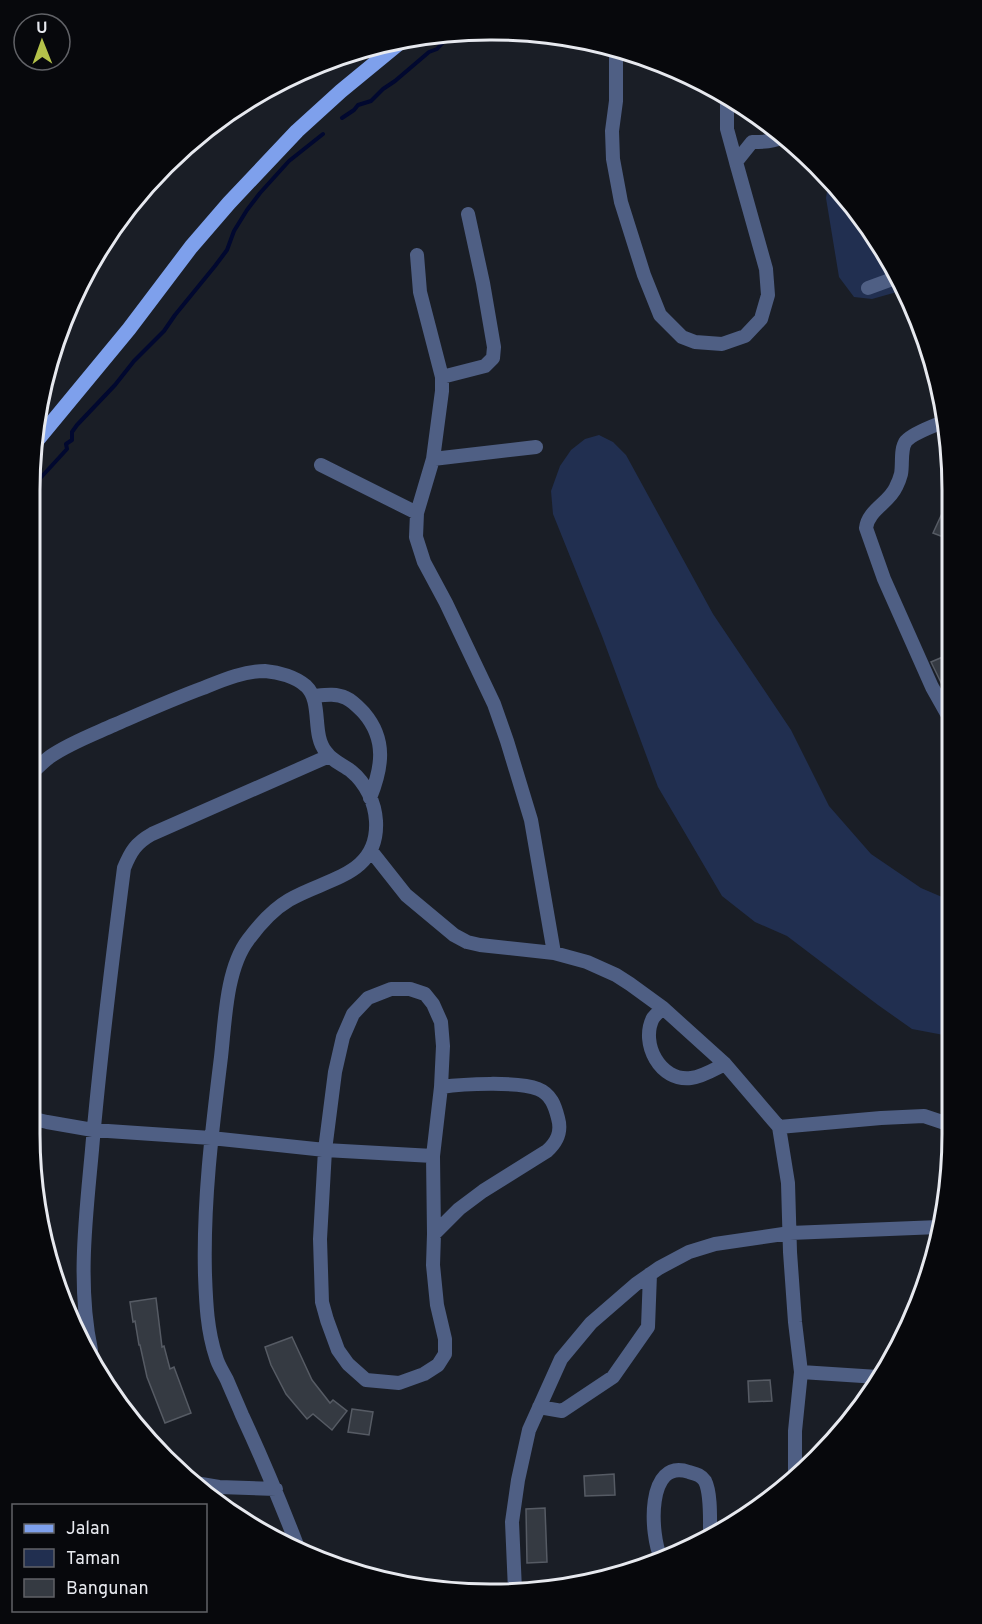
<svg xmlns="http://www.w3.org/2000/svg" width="982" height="1624" font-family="Overpass,sans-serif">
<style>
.green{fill:#212f50}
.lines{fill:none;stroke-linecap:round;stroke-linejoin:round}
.stream{stroke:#01082f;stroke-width:4}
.building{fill:#353a42;stroke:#565b64;stroke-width:1.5}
.minor{stroke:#4f5f84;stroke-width:14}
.major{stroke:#7ea0ec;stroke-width:15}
.rim{fill:none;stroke:#e7e9ef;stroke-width:3}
</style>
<rect width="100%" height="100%" fill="#1a1e26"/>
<path class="green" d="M829 179 838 187 890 261 904 290 872 299 854 297 839 277 826 198Z
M599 435 613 442 626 455 713 614 791 730 829 806 871 854 921 888 949 900V1036L912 1029 878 1005 787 936 755 922 722 896 658 787 602 636 553 514 551 491 560 466 571 450 585 439Z"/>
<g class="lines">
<path class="stream" d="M342 118 354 110 358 105 371 101 383 89 395 81 429 52 437 49 445 40 455 33
M34 485 67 449 66 444 72 440V432L77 425 115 385 134 361 164 331 175 315 215 266 227 250 234 231 247 210 260 193 289 161 323 134"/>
</g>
<path class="building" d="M951 494V540L933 533Z
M950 654V701L931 662Z
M156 1298 162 1347 164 1346 170 1369 174 1367 191 1413 165 1423 147 1377 140 1345H139L135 1321 133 1322 130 1302Z
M292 1337 312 1380 330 1403 333 1400 347 1411 332 1430 313 1414 307 1419 286 1394 271 1365 265 1347Z
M770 1380 772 1401 749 1402 748 1381Z
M352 1409 373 1412 369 1435 348 1432Z
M614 1474 615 1495 585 1496 584 1476Z
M545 1508 547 1562 527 1563 526 1509Z"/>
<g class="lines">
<path class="minor" d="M616 48V101L612 131 613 159 621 202 644 275 660 315 682 337 695 342 722 344 745 336 761 319 768 295 766 269 736 162 752 142C762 142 774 142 784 136
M727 98V129L736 162
M417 255 420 292 442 377V391L433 459 417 513 416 537 424 562 446 603 494 704 507 741 531 820 554 953
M868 288 898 277
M442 377 485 366 493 358 494 347 483 283 468 214
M943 422C933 426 913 433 906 441 900 449 903 464 901 474 900 478 898 483 896 487 889 503 868 510 866 528L884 579 932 687 950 719
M433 459 536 447
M321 465 417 513
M313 696C324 695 336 693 346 698 353 701 359 708 364 713 387 740 382 768 370 798
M32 773C38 767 44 761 51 756 70 743 94 734 114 725 144 712 173 699 203 688 223 680 244 671 265 671 279 672 296 677 306 686 323 702 311 734 326 752 332 761 343 765 351 771 366 783 375 803 376 821 379 876 326 878 289 900 272 910 259 925 248 940 226 969 225 1022 221 1057 212 1130 203 1202 205 1275 206 1302 207 1330 216 1357 218 1365 223 1372 227 1380 232 1392 237 1403 242 1415 262 1458 280 1501 297 1545
M372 852 406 895 454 935 467 942 480 945 554 953 587 962 616 975 630 984 663 1008 725 1064 779 1127 788 1183 790 1252 795 1322 801 1372 795 1431V1475
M663 1008C660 1011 656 1014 653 1018 640 1043 660 1082 691 1078 702 1077 715 1069 725 1064
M30 1118 47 1122 93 1130 211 1138 325 1150 433 1156 434 1234 459 1209 483 1191 547 1151C557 1142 562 1132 558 1118 555 1106 551 1094 538 1089 518 1081 463 1084 441 1087
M779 1127 881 1118 924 1116 948 1124
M433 1156 441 1087 443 1046 441 1022 433 1004 425 994 410 989H391L368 998 353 1014 343 1037 335 1072 325 1150 320 1239 322 1302 327 1320 338 1350 348 1364 366 1380 399 1383 424 1374 438 1365 445 1354V1339L437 1305 433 1265 434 1234
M91 1350C77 1284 86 1216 92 1150 100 1055 112 961 124 868 131 851 136 843 152 834L329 756
M801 1372 878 1377
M539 1407 562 1411 613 1377 648 1327 650 1274
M195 1483 219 1487 276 1489
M661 1558C650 1535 646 1457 689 1472 696 1474 701 1475 705 1481 711 1493 710 1518 710 1532
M515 1590 512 1522 518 1480 529 1430 561 1359 591 1323 636 1284 659 1268 689 1252 715 1244 790 1233 939 1227"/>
<path class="major" d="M34 444 129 329 191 247 229 203 297 131 341 91 403 40"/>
</g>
<path d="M0 0H982V1624H0ZM490 40H492A450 450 0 0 1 942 490V1134A450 450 0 0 1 492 1584H490A450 450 0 0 1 40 1134V490A450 450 0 0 1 490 40Z" fill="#07080c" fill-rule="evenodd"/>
<path class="rim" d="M490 40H492A450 450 0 0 1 942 490V1134A450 450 0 0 1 492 1584H490A450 450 0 0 1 40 1134V490A450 450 0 0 1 490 40Z"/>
<rect x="12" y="1504" width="195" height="108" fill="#07080c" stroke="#616267" stroke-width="1.5"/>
<rect x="24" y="1524" width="30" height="9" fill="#7ea0ec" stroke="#616267" stroke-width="1.5"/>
<text x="66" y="1534" font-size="18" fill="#e7e9ef">Jalan</text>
<rect x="24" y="1549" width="30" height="18" fill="#212f50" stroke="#616267" stroke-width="1.5"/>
<text x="66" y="1564" font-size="18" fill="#e7e9ef">Taman</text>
<rect x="24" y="1579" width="30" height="18" fill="#353a42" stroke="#616267" stroke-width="1.5"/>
<text x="66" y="1594" font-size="18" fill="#e7e9ef">Bangunan</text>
<g transform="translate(42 42) rotate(359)"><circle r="28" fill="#07080c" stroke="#616267" stroke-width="1.5"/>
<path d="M0-4.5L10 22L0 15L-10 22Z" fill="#b4c24a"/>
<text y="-9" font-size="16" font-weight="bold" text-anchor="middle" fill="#e7e9ef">U</text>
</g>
</svg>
